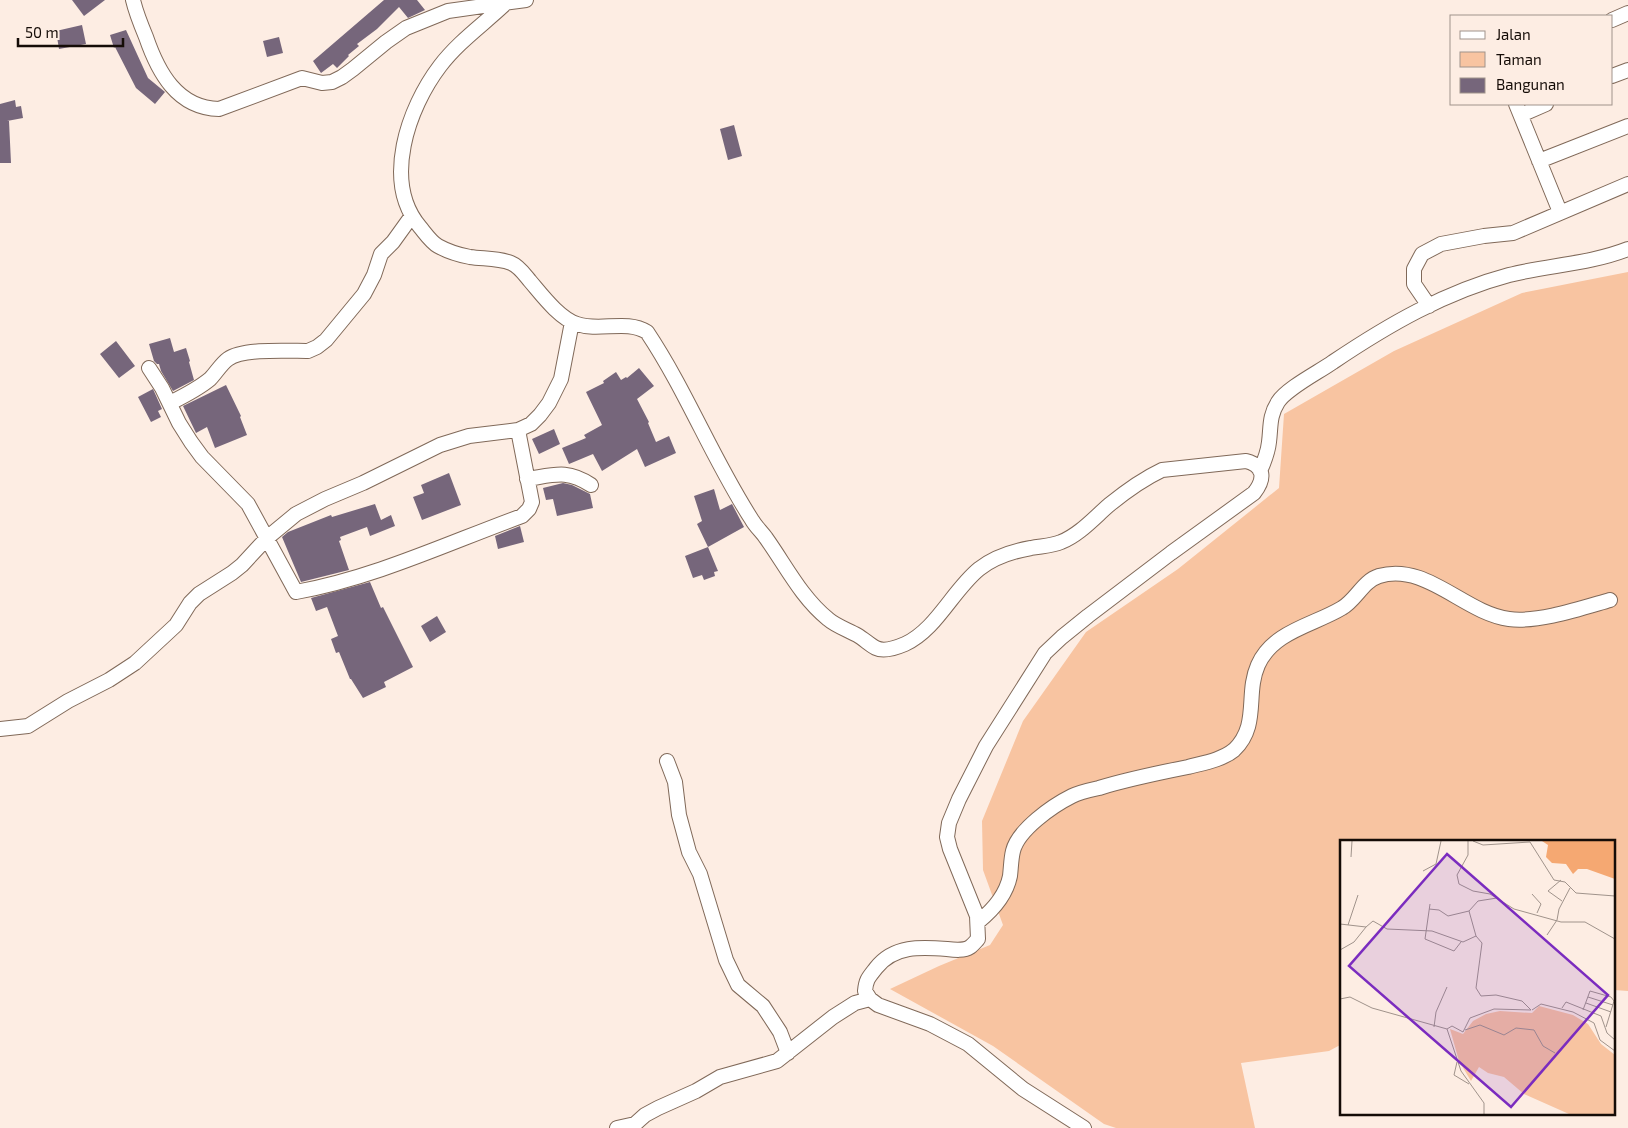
<svg xmlns="http://www.w3.org/2000/svg" width="1628" height="1128" font-family="'Exo 2',sans-serif">
<style>
.green{fill:#f8c4a1}
.building{fill:#76667b}
.lines{fill:none;stroke-linecap:round;stroke-linejoin:round}
.street-casing{stroke:#806959;stroke-width:16}
.street{stroke:#fff;stroke-width:14}
.inset-road{fill:none;stroke:#a0938b;stroke-width:1}
.view{fill:#7b2cbf;fill-opacity:0.15;stroke:#7b2cbf;stroke-width:2.5}
.inset-edge{fill:none;stroke:#150c07;stroke-width:2.5}
</style>
<rect width="100%" height="100%" fill="#fdede3"/>
<path class="green" d="M1628 272V991L1614 990V842H1342V1044L1329 1051 1241 1063 1255 1128H1116L1104 1124 993 1046 890 989 939 966 990 945 1003 925 983 870 982 821 1023 721 1086 632 1178 569 1279 488 1284 414 1394 351 1522 293Z"/>
<path class="building" d="M72 0H105L84 16Z
M384 0H417L425 10 408 18 399 7 377 29 357 44 359 46 348 55 349 56 337 68 333 64 321 73 313 61Z
M82 25 86 44 59 49 56 31Z
M126 30 148 78 165 92 155 104 136 88 115 47 114 48 110 35Z
M279 37 283 53 267 57 263 41Z
M15 100 16 107 21 106 23 118 7 121H9L11 163H0V104Z
M734 125 742 156 728 160 720 129Z
M170 338 174 352 186 348 190 361 189 362 194 380 173 391 161 371 159 364H157L154 361 149 344Z
M116 341 135 366 119 378 100 354Z
M639 368 654 386 637 399 649 422 648 423 656 442 669 436 676 453 645 467 637 449 602 471 593 454 569 464 562 448 586 438 584 435 602 425 586 392 604 383 603 381 616 372 621 380 626 377 627 378Z
M226 385 241 416 240 417 247 435 215 448 207 427 196 433 183 406Z
M153 389 162 409 158 411 161 417 151 422 138 397Z
M554 429 560 444 539 454 532 439Z
M449 473 461 505 422 520 413 497 424 493 421 485Z
M563 483 572 485 590 494 593 508 557 516 553 499 546 500 543 488Z
M714 489 720 510 732 504 744 527 708 547 697 524 702 521 694 496Z
M375 504 381 520 391 515 395 526 370 536 367 527 340 537 341 540 339 541 349 570 301 582 282 537 288 532 331 515 332 517Z
M520 526 524 542 498 549 495 536Z
M708 547 718 571 714 572 715 576 704 580 702 575 693 578 685 556Z
M370 582 381 608 383 607 413 667 384 682 386 687 363 698 351 679H350L339 652 336 653 331 639 338 636 327 607 316 611 311 598Z
M437 616 446 632 430 642 421 626Z"/>
<g class="lines">
<g class="street-casing">
<path id="street" d="M133 0C136 13 141 25 146 37 158 72 177 108 219 109L302 78 322 83 332 82 342 77 353 69 386 42 406 28 448 11 526 0
M506 3C484 24 458 42 440 66 408 108 382 182 420 227 425 233 431 242 438 246 447 251 459 255 470 257 483 259 498 258 511 263 519 266 525 275 530 281 542 295 559 318 577 324 600 332 626 319 647 332 687 392 713 460 752 520 756 527 762 532 766 538 786 566 801 597 828 619 836 626 848 630 857 635 864 639 870 645 876 648 884 652 898 647 905 644 936 630 953 590 979 569 993 558 1014 551 1031 548 1041 546 1052 546 1061 542 1079 535 1094 518 1109 505 1125 492 1143 479 1162 470L1246 461C1265 466 1265 479 1254 493L1171 553 1088 616 1062 637 1045 653 986 746 959 799 949 823 947 837 950 849 977 916 978 939C976 941 973 945 970 947 964 951 955 950 947 949 921 947 894 945 876 968 869 977 866 979 865 991L870 999 878 1005 930 1024 968 1044 1023 1089 1084 1128
M1612 20 1628 13
M1612 76 1628 70
M1516 104 1560 212
M1521 115 1546 104
M1539 161 1628 126
M1429 306 1414 284V269L1422 254 1441 244 1484 236 1513 233 1628 184
M149 368 162 388 179 423 191 442 202 457 248 504 296 592C374 578 448 543 522 516L529 509 532 502 518 430
M170 403C184 396 198 389 210 379 216 373 221 364 228 359 243 348 289 351 308 351L317 347 326 340 364 294 374 275 381 254 393 242 411 217
M1260 471C1264 462 1268 452 1269 442 1271 427 1269 416 1278 402 1287 388 1319 372 1333 362 1388 325 1445 292 1509 275 1549 265 1590 264 1628 249
M527 479C554 475 567 469 591 485
M0 729 28 726 68 701 109 680 135 663 176 625 190 603 199 594 232 573 242 565 267 538 296 514 325 499 363 483 440 445 469 436 518 430 531 424 540 415 549 403 561 379 572 322
M667 761 675 782 679 815 689 852 700 874 726 960 738 985 763 1006 780 1032 788 1053
M978 922C993 910 1006 896 1010 876 1011 868 1011 859 1013 851 1018 830 1052 806 1072 796 1080 792 1090 790 1099 788 1128 779 1158 773 1188 767 1203 763 1222 760 1234 750 1260 725 1245 694 1258 665 1273 631 1314 625 1342 608 1356 600 1363 581 1379 576 1426 562 1464 613 1509 619 1538 623 1582 608 1610 600
M617 1128 635 1124 645 1115 658 1108 696 1091 720 1077 777 1061 833 1017 855 1003 870 999"/>
</g>
<use href="#street" class="street"/>
</g>
<g transform="translate(1340 840)">
<rect width="275" height="275" fill="#fdede3"/>
<path d="M199 166 233 175 248 184 261 204 275 215V274H229L184 254 164 237 148 233 139 227 131 241 119 221 110 189 123 194 133 181 146 174 160 171 192 173Z" fill="#f8c4a1"/>
<path d="M202 1H275V39L247 29H238L233 34 226 24 212 23 206 17 208 5Z" fill="#f5a872"/>
<path class="inset-road" d="M128 1V15L117 35 119 44 133 51 150 54 174 69 221 82H245L275 99M133 1 143 5 190 2 214 40 225 42 236 53 275 56M11 17 12 1M83 31 96 24 101 1M221 40 208 51 222 61M192 54 201 64 197 73M90 64 85 99 114 111 121 102M89 69 99 70 108 76 129 71M0 84 26 87 33 81 47 89 92 91 123 102 136 96M8 85 18 55M207 95 217 80 219 69 230 48M0 110 14 102 26 87M248 157 273 165M0 159 10 157 32 168 107 189M246 163 271 172M222 168 226 162 261 176 267 193 275 200M192 170 201 164 233 172 254 183 260 200 275 211M243 170 250 151 271 157 274 161 266 187M94 187 96 172 107 147M125 190 140 185 164 195 176 188 194 190 203 206 215 213M117 222 114 235 129 244M144 274V263L121 231 107 189 112 186 123 192 130 178 154 169 191 170 182 161 156 155 141 156 136 148 142 103 136 96 129 71 138 61 157 58"/>
<path class="view" d="M107 14 268 155 171 267 9 126Z"/>
<rect width="275" height="275" class="inset-edge"/>
</g>
<rect x="1450" y="15" width="162" height="90" fill="#fdede3" stroke="#a0938b"/>
<rect x="1460" y="31" width="25" height="8" fill="#ffffff" stroke="#a0938b"/>
<text x="1496" y="40" font-size="15" fill="#150c07">Jalan</text>
<rect x="1460" y="52" width="25" height="15" fill="#f8c4a1" stroke="#a0938b"/>
<text x="1496" y="65" font-size="15" fill="#150c07">Taman</text>
<rect x="1460" y="78" width="25" height="15" fill="#76667b" stroke="#a0938b"/>
<text x="1496" y="90" font-size="15" fill="#150c07">Bangunan</text>
<path d="M18 38v8h105v-8" fill="none" stroke="#150c07" stroke-width="2.5"/>
<text x="25" y="38" font-size="15" fill="#150c07" stroke="#fdede3" stroke-width="4" paint-order="stroke">50 m</text>
</svg>
